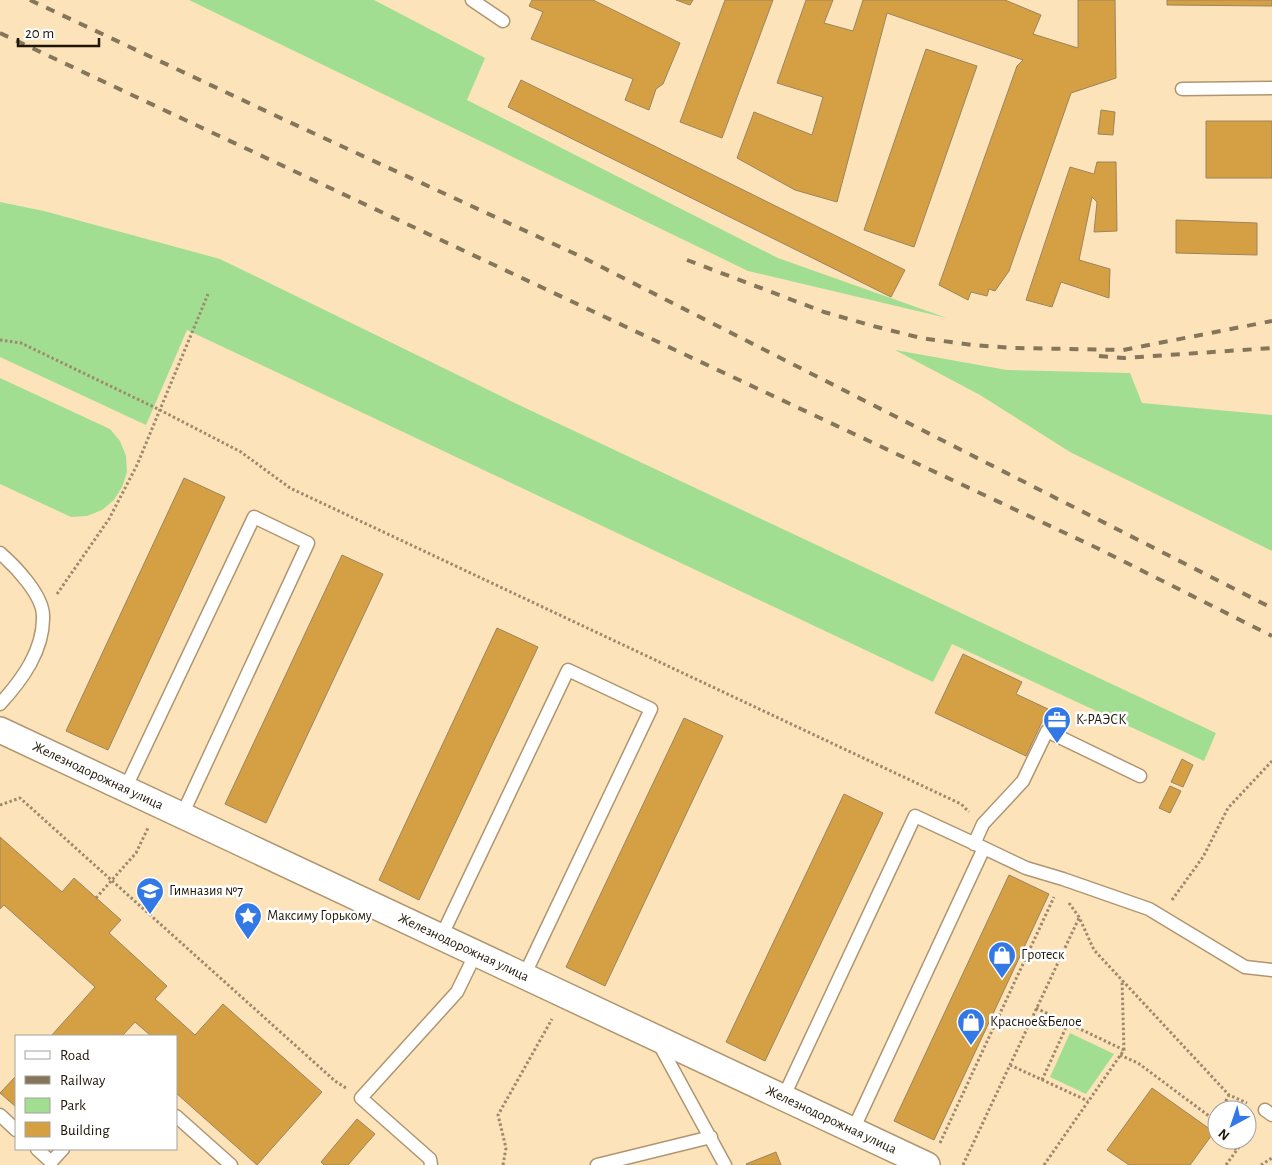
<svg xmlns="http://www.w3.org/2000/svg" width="1272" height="1165" font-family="'Alegreya Sans',sans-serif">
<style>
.green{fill:#a2de92}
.building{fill:#d4a043;stroke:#9c845e}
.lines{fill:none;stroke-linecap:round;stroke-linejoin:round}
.service-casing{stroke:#af9670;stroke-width:15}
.minor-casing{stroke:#af9670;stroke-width:28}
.path{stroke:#9d8a6c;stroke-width:3;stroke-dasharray:2.5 2.5;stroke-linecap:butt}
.service{stroke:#fff;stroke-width:12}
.minor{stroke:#fff;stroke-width:25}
.rail{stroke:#85755a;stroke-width:4;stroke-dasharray:9 9;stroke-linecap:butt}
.labels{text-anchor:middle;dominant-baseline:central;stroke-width:5;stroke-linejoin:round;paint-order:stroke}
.poi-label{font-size:14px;fill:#1e1506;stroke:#fff;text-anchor:start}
.street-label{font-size:14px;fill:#1e1506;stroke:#fff}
</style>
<rect width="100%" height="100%" fill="#fde3ba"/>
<path class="green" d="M189 0H374L485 58 467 100 778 258 947 318 748 271Z
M0 202 44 211 220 259 519 405 1216 733 1204 761 952 644 933 682 187 330 146 425 0 357Z
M895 350 1007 370 1130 373 1142 403 1272 415V551L1070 452 980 395Z
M0 378 110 429 120 441 126 456 127 472 122 487 114 500 102 510 87 516 71 517 0 484Z
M1070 1033 1114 1054 1086 1094 1050 1077Z"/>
<path class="building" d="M532 0H593L680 43 663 84 656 89 649 110 625 100 633 79 531 39 543 12 529 6Z
M676 0H693L690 5Z
M725 0H773L722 138 680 122Z
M806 0H833L824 23 853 31 863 0H1005L1041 15 1033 34 1078 48V0H1115L1116 78 1071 93 1009 271 995 291 989 289 987 296 971 292 968 300 939 285 1017 66 1023 60 887 13 837 202 795 190 737 158 754 112 812 135 823 97 777 83Z
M1167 0H1272V6L1167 5Z
M926 49 977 66 914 247 864 230Z
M521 80 905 270 891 297 508 107Z
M1101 110 1115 112 1113 135 1098 134Z
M1206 121H1272V178H1206Z
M1097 162H1116L1117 231 1094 232 1097 202 1092 197 1079 260 1110 269 1109 298 1061 282 1052 307 1026 300 1070 167 1094 174Z
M1176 220 1257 223V255L1176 253Z
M184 478 225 497 108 750 66 731Z
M342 555 383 574 266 823 225 804Z
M497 628 538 647 419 900 379 880Z
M963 654 1022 682 1016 694 1048 709 1026 756 935 713Z
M684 718 723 736 605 986 566 967Z
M1182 759 1193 765 1183 787 1171 782Z
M1170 786 1181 791 1170 813 1159 808Z
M844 794 883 813 765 1061 726 1042Z
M0 837 62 892 74 878 121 920 109 933 167 986 155 999 195 1035 223 1004 322 1092 257 1165 176 1093V1036H151L135 1022 122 1036H51L95 987 4 905 0 909Z
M1009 875 1049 894 934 1140 894 1121Z
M16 1076V1107L0 1093Z
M1152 1088 1214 1132 1190 1165H1129L1107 1150Z
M357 1119 375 1134 348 1165H324L321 1162Z
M776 1152 781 1165H747L746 1164Z"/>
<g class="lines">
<g class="service-casing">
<path id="service" d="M472 0 503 21
M1182 89 1272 88
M0 553C15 566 43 595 43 616 44 650 22 680 0 704
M125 789 254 517 308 543 182 815
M974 844 983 824 1023 781 1047 731 1140 776
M984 848 1026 868 1063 879 1149 909 1245 967 1272 970
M441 937 568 670 651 709 524 976
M658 1042 725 1165
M783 1098 915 816 984 848 853 1130
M1265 1110 1272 1115
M0 1115 16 1130
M176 1116 231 1165
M37 1149 51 1162 63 1149
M431 1165 430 1159 361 1098 457 992 476 953
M597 1165 711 1137"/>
</g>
<g class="minor-casing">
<g id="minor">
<path id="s1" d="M0 730 927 1165"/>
</g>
</g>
<path class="path" d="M0 340 21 343 160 410 241 452 290 488 961 804 969 812
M57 594 109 519 137 465 208 294
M0 805 20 798 335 1081 346 1088
M96 898 136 853 148 828
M1172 900 1203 857 1228 808 1272 761
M1069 903 1079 917 1094 950 1229 1095 1247 1103
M1036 1008 1124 1050
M1120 1055 1138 1063 1217 1122
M1010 1065 1088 1101
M1042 1080 1068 1023
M1221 1110 1229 1095
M1247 1135 1254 1125
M1229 1140 1236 1150
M940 1143 1054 897
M503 1165 506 1148 498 1115 552 1019
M963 1165 1079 918
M1044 1165 1124 1050 1122 980
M1226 1165 1244 1140
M1261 1165 1272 1158"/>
<use href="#service" class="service"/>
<use href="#minor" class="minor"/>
<path class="rail" d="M30 0 287 121 582 257 1272 608
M0 33 1097 548 1272 636
M687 260 824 312 873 326 921 338 972 345 1014 348 1123 350 1272 321
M1099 356 1124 358 1272 348"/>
</g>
<defs>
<g id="office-pin" transform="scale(1.4375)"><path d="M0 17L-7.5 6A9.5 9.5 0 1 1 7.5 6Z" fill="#3379e6" stroke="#fff"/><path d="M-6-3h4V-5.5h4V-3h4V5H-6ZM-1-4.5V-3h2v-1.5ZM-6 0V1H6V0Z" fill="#fff"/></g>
<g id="school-pin" transform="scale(1.4375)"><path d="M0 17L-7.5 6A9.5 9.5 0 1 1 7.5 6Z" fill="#3379e6" stroke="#fff"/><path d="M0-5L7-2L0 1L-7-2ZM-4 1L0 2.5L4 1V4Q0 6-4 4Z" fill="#fff"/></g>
<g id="sight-pin" transform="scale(1.4375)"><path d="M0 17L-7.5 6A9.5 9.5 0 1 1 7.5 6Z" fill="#3379e6" stroke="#fff"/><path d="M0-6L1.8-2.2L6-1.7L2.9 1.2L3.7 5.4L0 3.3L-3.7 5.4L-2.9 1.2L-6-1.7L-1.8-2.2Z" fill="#fff"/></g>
<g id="shop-pin" transform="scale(1.4375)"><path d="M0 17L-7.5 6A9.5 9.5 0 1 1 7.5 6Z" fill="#3379e6" stroke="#fff"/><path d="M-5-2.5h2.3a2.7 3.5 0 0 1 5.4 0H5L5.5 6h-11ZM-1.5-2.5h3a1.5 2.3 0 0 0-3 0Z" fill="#fff"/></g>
</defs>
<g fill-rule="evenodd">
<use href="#office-pin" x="1057" y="720"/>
<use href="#school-pin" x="150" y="891"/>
<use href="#sight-pin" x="248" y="916"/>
<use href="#shop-pin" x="1002" y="955"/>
<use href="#shop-pin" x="971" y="1022"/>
</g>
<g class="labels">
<g class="poi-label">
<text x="1076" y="720">К-РАЭСК</text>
<text x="169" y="891">Гимназия №7</text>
<text x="267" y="916">Максиму Горькому</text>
<text x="1021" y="955">Гротеск</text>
<text x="990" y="1022">Красное&amp;Белое</text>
</g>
<g class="street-label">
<text stroke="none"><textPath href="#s1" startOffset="108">Железнодорожная улица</textPath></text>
<text stroke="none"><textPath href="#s1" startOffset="512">Железнодорожная улица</textPath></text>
<text stroke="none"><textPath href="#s1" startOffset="918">Железнодорожная улица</textPath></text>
</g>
</g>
<rect x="15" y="1035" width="162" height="115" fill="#ffffff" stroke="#a5a19b"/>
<rect x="25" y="1051" width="25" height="8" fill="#ffffff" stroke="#a5a19b"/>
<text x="60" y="1060" font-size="15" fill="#1e1506">Road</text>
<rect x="25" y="1076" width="25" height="8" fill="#85755a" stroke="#a5a19b"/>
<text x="60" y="1085" font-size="15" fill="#1e1506">Railway</text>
<rect x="25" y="1098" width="25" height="15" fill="#a2de92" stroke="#a5a19b"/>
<text x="60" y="1110" font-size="15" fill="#1e1506">Park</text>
<rect x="25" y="1122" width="25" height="15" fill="#d4a043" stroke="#a5a19b"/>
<text x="60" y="1135" font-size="15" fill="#1e1506">Building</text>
<g transform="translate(1232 1125) rotate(220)"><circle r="24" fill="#ffffff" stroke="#a5a19b"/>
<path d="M0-4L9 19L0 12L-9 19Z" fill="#3379e6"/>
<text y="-8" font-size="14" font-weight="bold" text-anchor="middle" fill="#1e1506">N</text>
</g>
<path d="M18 38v8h81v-8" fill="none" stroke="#1e1506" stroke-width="2.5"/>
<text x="25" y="38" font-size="15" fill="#1e1506" stroke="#ffffff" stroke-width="4" paint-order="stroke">20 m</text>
</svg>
